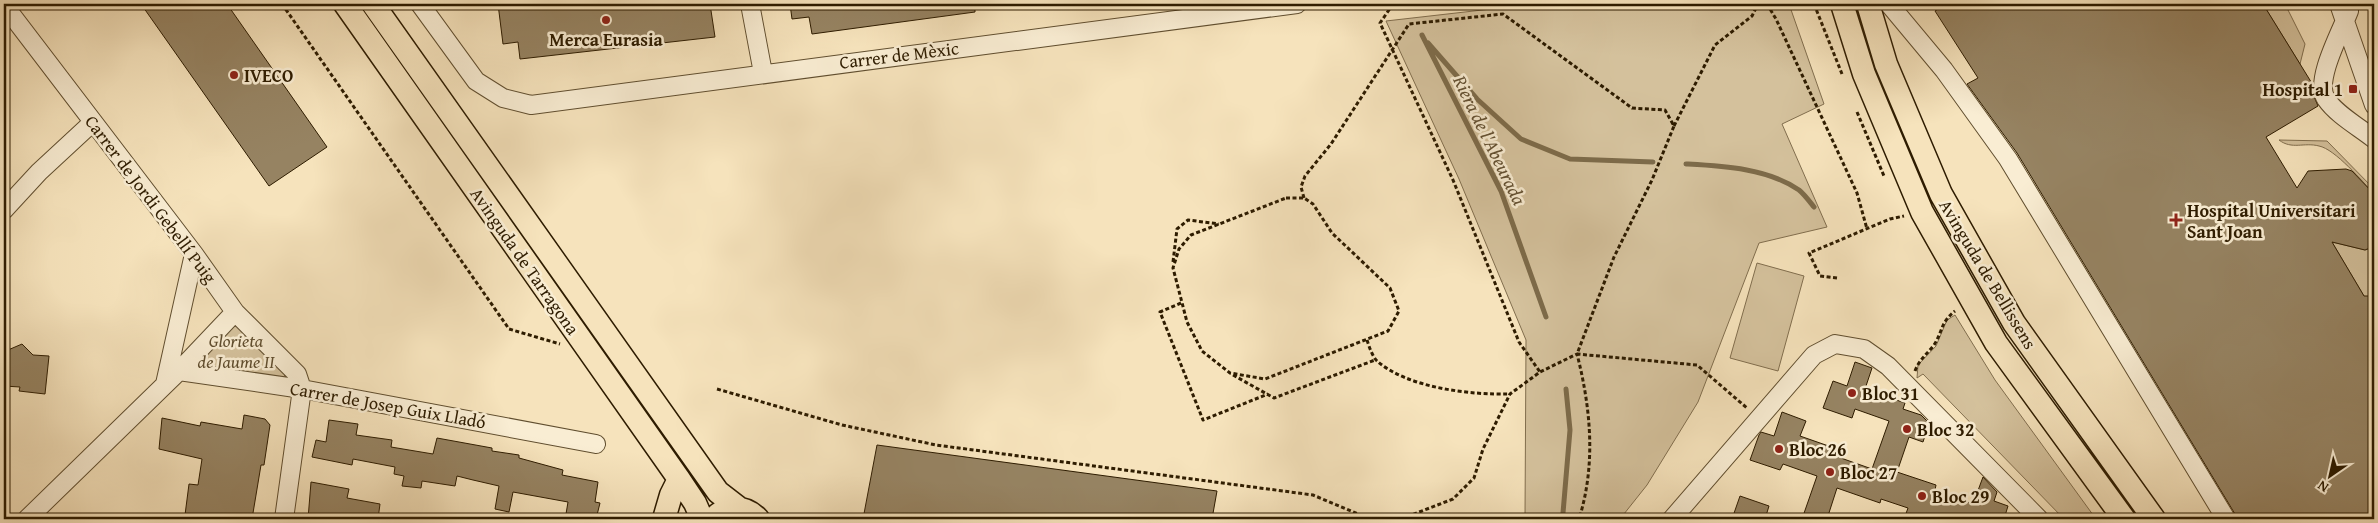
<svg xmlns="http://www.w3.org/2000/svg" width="2378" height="523" font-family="'Gentium Book Plus',serif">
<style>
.green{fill:#d4c19c;stroke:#816e4e}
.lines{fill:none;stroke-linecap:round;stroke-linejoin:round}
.stream{stroke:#7d6b4a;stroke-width:5}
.building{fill:#968362;stroke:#2e1c00}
.minor-casing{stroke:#604e2f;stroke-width:20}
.major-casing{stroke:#2e1c00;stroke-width:25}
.path{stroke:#2e1c00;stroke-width:3;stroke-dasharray:4 2.5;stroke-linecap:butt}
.minor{stroke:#f9edd3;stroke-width:18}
.major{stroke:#f6e3bc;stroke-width:22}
.poi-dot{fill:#8f2418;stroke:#f9edd3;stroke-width:2}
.labels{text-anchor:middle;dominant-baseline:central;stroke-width:5;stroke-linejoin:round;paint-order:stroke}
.poi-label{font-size:18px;font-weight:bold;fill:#2e1c00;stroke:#f9edd3;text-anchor:start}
.street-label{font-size:18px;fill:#2e1c00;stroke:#f9edd3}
.park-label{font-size:18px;font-style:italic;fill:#604e2f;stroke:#f9edd3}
.water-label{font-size:19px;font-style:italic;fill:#635032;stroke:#f9edd3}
</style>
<rect width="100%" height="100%" fill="#f6e3bc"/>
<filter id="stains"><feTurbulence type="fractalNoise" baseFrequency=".004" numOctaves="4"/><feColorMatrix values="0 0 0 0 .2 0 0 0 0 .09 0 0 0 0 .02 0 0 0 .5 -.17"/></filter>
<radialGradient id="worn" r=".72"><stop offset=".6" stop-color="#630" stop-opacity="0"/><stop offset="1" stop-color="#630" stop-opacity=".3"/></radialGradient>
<path class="green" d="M1535 4H1789L1824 104 1782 124 1827 227 1759 243 1698 402 1647 485 1620 519H1525L1526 340 1459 179 1386 21Z
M2263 4H2285L2305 44 2300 64Z
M2279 140 2327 141 2374 189V194C2363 182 2335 149 2319 146 2304 142 2292 150 2279 140Z
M2332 242 2365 250 2369 249 2374 243V296H2371L2367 301Z
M1757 263 1804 276 1778 371 1730 358Z
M1955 315 1995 380 2096 519H2064L1923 374 1917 378 1918 365 1936 346 1947 320Z
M234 326 239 327 285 374 284 377 281 379 203 366 199 360Z"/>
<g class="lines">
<path class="stream" d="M1422 35 1501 191 1546 317
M1428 43 1477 99 1521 139 1570 159 1653 162
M1686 164C1723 166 1767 168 1799 190 1804 194 1810 202 1814 207
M1560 519 1563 513 1570 430 1566 389"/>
</g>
<path class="building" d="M141 4H227L327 147 269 186Z
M498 4H710L715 37 520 59 518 42 503 44Z
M790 4H975V12L812 34 809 17 792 19Z
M1947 4H2263L2313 85V94L2318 106 2266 137 2297 188 2308 171 2346 169 2352 171 2374 194V243L2372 247 2365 250 2332 242 2364 296H2374V519H2237L2235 514 2017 153 1967 84 1978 78 1935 11Z
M22 344 33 355 49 356 45 394 19 391 20 387 4 386V349L8 350Z
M1855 362 1872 368 1865 389 1905 403 1903 409 1921 415 1929 423 1923 442 1909 437 1897 472 1936 485 1935 490 1973 504 1983 477 1997 492 1994 501 2008 506 2004 519H1904L1908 508 1881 499 1880 503 1837 488 1827 519H1802L1817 476 1783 464 1780 470 1750 460 1759 435 1761 432 1774 436 1782 412 1806 421 1800 436 1840 450 1838 457 1872 469 1889 421 1855 409 1852 418 1823 408 1833 381 1847 386Z
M244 415 265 419 270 425 264 465H261L252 519H218L185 515 189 484 198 485 202 459 159 449 162 418 200 426 201 422 242 429Z
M329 420 358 424 356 435 392 440 391 447 433 454 437 438 492 448V451L519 455V458L563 470 562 475 598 482 595 502 600 503 596 519 566 514 568 502 513 492 509 512 495 509 499 486 473 480 457 476 455 486 422 481 421 488 402 486 404 476 394 474 395 467 353 459 352 465 312 457 316 440 326 442Z
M877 445 1217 491 1212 519H863Z
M311 482 349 489 347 498 380 504 378 519H308Z
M1740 496 1769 506 1765 519H1732Z"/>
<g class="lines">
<g class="minor-casing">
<path id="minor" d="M420 4 476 81 503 98 531 105 1297 4
M750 4 763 73
M1889 4 1944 70 2008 159 2226 519
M2339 4 2374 105
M4 5 194 254 235 312 297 374 302 389 284 519
M2349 11C2342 30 2314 80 2326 99 2337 115 2359 127 2374 139
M4 210 39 172 93 122
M179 371 302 389 596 444
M165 384 194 254
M27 519 179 371 235 312
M1672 519 1814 355 1835 344 1864 349 1888 366 2039 519"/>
</g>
<g class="major-casing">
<path id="major" d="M345 4 679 479 695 503 702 519
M373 4 718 492 740 509
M1842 4 1864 74 1922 212 1996 343 2124 519
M1868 4 1886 64 1941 194 2014 323 2154 519
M664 519 671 495 679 479
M713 519C726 505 745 505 758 519"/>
</g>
<path class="path" d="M282 4 509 329 560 344
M1393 4 1380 23 1453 180 1519 342 1540 372
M1767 4 1776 19 1857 193 1867 229
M1814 4 1842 74
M1857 112 1884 176
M1674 126 1715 45 1752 16 1758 4
M1286 198H1304L1313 204 1332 233 1390 288 1399 311 1388 331 1265 379 1230 373 1202 351 1187 322 1173 268 1179 249 1191 235Z
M1304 198 1301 187 1305 176 1331 144 1409 24 1503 14 1632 108 1665 110 1674 126 1652 180 1614 257 1577 354 1697 365 1747 408
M1173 262 1177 229 1188 220 1219 224
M1837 278 1820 276 1809 253 1890 219 1904 216
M1181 303 1160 312 1203 420 1268 394
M1367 340C1369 346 1372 356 1377 361 1408 388 1470 395 1510 394
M1915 371C1919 360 1927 354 1934 345 1943 331 1940 323 1955 311
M1233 375 1274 398 1375 360
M717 389 842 425 936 445 1313 495 1358 514 1364 519
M1401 519 1453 499 1474 478 1483 449 1510 394 1540 372 1577 354C1591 409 1596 465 1579 519"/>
<use href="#minor" class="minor"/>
<use href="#major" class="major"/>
</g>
<g class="poi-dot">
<circle cx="606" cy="20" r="5"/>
<circle cx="234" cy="75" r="5"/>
<rect x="2348" y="84" width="10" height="10" rx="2.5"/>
<path d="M2173.5 212.5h5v5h5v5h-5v5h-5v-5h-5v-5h5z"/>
<circle cx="1852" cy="393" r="5"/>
<circle cx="1907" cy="429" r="5"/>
<circle cx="1779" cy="449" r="5"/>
<circle cx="1830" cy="472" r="5"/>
<circle cx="1922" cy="496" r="5"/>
</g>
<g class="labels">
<g class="poi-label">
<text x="606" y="39" text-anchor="middle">Merca Eurasia</text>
<text x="244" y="75">IVECO</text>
<text x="2343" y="89" text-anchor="end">Hospital 1</text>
<text x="2187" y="210">Hospital Universitari<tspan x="2187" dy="21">Sant Joan</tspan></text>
<text x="1862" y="393">Bloc 31</text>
<text x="1917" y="429">Bloc 32</text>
<text x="1789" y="449">Bloc 26</text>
<text x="1840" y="472">Bloc 27</text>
<text x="1932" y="496">Bloc 29</text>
</g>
<g class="street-label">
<text transform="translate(899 55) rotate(-7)">Carrer de Mèxic</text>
<text transform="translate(151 199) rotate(53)">Carrer de Jordi Gebellí Puig</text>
<text transform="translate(525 261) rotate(55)">Avinguda de Tarragona</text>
<text transform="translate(1988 274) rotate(59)">Avinguda de Bellissens</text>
<text transform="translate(388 405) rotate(10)">Carrer de Josep Guix Lladó</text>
</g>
<g class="park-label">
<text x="236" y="340">Glorieta<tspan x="236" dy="21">de Jaume II</tspan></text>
</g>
<g class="water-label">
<text transform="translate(1490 140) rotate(64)">Riera de l'Abeurada</text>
</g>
</g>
<rect width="2378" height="523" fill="none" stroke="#f6e3bc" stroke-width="20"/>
<rect x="5" y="5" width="2368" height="513" fill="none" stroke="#2e1c00" stroke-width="2.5"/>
<rect x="10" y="10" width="2358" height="503" fill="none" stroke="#2e1c00"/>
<g transform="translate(2330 476) rotate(214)" stroke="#f9edd3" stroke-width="4" paint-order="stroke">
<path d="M0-4L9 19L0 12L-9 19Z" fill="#2e1c00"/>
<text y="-8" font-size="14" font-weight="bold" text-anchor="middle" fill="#2e1c00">N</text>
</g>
<rect width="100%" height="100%" filter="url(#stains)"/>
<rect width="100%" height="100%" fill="url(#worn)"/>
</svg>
